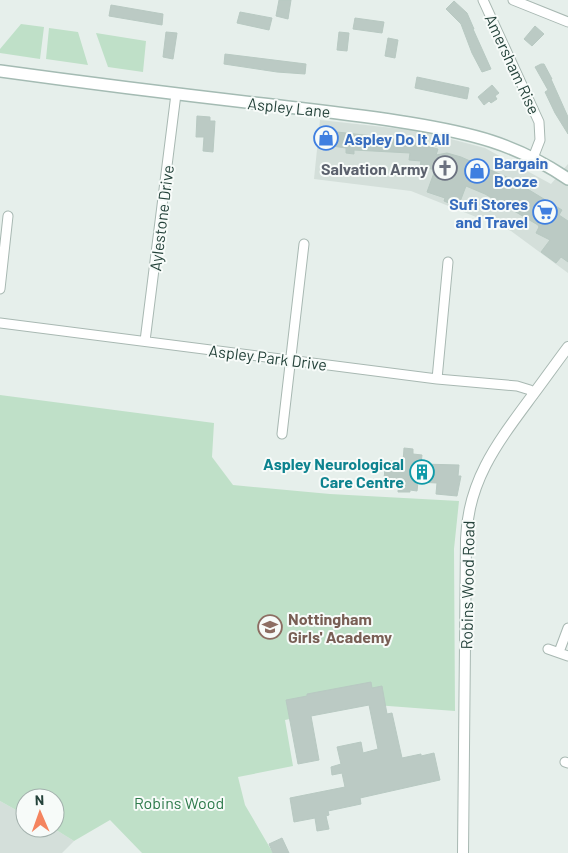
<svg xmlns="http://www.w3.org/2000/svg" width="568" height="853" font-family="Barlow,sans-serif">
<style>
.built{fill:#d4dfda}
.green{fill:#bfe0c8}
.building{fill:#bbcac4;stroke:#b8c9c2}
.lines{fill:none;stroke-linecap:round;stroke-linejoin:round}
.minor-casing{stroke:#a8b8b2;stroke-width:11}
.tertiary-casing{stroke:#a8b8b2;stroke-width:12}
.secondary-casing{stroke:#a4bbb3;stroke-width:14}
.minor{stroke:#fff;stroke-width:9}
.tertiary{stroke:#fff;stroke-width:10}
.secondary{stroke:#fff;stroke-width:11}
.labels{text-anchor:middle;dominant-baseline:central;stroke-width:4;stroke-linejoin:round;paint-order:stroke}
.street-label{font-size:16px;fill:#24423a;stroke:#f7fbf9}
.shop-label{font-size:16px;font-weight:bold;fill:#366cbe;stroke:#f7fbf9;text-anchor:start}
.worship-label{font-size:16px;font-weight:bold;fill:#5b616d;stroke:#f7fbf9;text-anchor:end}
.culture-label{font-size:16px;font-weight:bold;fill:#0d838f;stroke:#f7fbf9;text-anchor:end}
.education-label{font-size:16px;font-weight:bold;fill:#785e54;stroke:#f7fbf9;text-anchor:start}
.park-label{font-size:16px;fill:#2d7a4b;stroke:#f7fbf9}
</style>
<rect width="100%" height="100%" fill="#e6efeb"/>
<path class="built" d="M320 120 420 131 485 148 551 184 568 164V273L511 231 411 191 314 179Z
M0 801 25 815V828H53L74 841 62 853H0Z"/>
<path class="green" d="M21 24 44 27 40 59 0 53V49Z
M49 28 78 32 88 65 46 59Z
M96 33 146 41 143 72 108 67Z
M0 395 214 423 212 457 233 485 330 494 459 501 454 549 455 711 362 704 285 720 293 766 238 777 245 805 273 853H142L110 820 74 841 53 828H55V798H25V815L0 801Z"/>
<path class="building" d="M279 0H291L288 19 276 16Z
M454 1 467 13 474 29H473L491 69 482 72 472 53 461 24 446 9Z
M111 5 163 14 162 25 109 16Z
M240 12 272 18 269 30 237 23Z
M355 18 384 22 382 33 353 29Z
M535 26 544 34 532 46 524 39Z
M166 32 177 33 173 59 163 57Z
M339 32 349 33 347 51 337 50Z
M388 38 398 40 395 58 385 56Z
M225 54 306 64 305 74 277 72 224 64Z
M541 64H544L552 79H551L568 117V134L555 113 545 92 548 90 535 67Z
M417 77 469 88 467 99 415 88Z
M492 85 499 93 495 96 497 99 491 103 489 101 484 105 478 97Z
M197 116 210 117V121H215L213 152 203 151 204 137H196Z
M319 130 418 141V144L438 149 436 155 447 153 461 157 511 179 562 210 559 215 568 221V262L561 257 556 263 541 252 550 240 536 233 539 227 538 225 485 194 466 186 458 207 444 201 445 198 427 192 435 170 420 166 421 161 409 160 410 153 354 150V154L346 153V148L318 144Z
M404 448 413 449V454L422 455 421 464 459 465 458 476H461L457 496 436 494 437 483 418 482 417 491 410 490V492H398L399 480 384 479 385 468H387V461L403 462Z
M371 682 372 688 382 686 387 714 392 713 402 758 421 754V756L434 753 440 780 360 798 361 804 328 811 329 815 326 816 329 829 317 831 315 818 294 822 290 798 345 787 342 773 332 775 331 767 341 764 337 747 361 742 363 753 378 749 369 705 311 716 319 760 298 764 286 700 307 696V694Z
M282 838 289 853H273L269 844Z"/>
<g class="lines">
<g class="minor-casing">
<path id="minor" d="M483 0 539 122 540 140 533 158
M513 0 568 22
M0 289 8 216
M0 323 437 379 517 386 530 390 533 395
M145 341 176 94
M437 379 448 262
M282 434 304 244
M548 649 568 656
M559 652 568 628
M565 762 568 763"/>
</g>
<g class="tertiary-casing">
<path id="tertiary" d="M463 853 466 539C468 480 498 442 532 396 544 380 556 363 568 347"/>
</g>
<g class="secondary-casing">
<path id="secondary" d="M0 71C87 83 175 94 263 104 312 110 361 115 409 123 470 133 515 143 568 179"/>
</g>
<use href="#minor" class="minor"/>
<use href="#tertiary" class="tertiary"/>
<use href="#secondary" class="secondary"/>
</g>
<defs>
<g id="shop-ring" transform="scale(1.25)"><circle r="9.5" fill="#f7fbf9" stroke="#3f7fe0" stroke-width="1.5"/><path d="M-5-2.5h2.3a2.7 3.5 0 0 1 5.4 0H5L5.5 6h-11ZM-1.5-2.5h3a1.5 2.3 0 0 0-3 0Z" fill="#3f7fe0"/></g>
<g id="church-ring" transform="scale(1.25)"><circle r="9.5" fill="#f7fbf9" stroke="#6b7280" stroke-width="1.5"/><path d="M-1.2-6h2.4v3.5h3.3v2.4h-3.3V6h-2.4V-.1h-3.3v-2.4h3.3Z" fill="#6b7280"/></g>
<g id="supermarket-ring" transform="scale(1.25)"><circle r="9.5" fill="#f7fbf9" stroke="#3f7fe0" stroke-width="1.5"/><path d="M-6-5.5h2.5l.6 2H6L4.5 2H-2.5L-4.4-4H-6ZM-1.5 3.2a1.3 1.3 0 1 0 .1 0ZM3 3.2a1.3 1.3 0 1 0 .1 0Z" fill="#3f7fe0"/></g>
<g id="building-ring" transform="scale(1.25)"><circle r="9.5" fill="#f7fbf9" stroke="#0f9aa8" stroke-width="1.5"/><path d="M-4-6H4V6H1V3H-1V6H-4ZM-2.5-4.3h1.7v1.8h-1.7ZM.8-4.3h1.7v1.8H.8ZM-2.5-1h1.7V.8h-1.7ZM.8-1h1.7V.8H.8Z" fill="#0f9aa8"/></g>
<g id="school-ring" transform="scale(1.25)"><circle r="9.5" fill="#f7fbf9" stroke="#8d6e63" stroke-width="1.5"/><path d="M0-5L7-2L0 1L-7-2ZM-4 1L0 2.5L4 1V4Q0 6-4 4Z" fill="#8d6e63"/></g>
</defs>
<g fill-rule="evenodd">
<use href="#shop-ring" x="326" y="138"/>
<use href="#church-ring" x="445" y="168"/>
<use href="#shop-ring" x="477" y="171"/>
<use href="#supermarket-ring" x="545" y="212"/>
<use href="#building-ring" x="422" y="472"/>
<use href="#school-ring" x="270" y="627"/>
</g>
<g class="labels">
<g class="street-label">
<text transform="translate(513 64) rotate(65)">Amersham Rise</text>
<text transform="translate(289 107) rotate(6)">Aspley Lane</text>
<text transform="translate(161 218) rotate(-83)">Aylestone Drive</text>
<text transform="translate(268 357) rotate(7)">Aspley Park Drive</text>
<text transform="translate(467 585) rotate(-89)">Robins Wood Road</text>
</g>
<g class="shop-label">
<text x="344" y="138">Aspley Do It All</text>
<text x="494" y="162">Bargain<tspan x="494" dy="18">Booze</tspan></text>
<text x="528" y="203" text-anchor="end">Sufi Stores<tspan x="528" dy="18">and Travel</tspan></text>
</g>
<g class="worship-label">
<text x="428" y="168">Salvation Army</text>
</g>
<g class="culture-label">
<text x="404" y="463">Aspley Neurological<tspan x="404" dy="18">Care Centre</tspan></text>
</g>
<g class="education-label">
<text x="288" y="618">Nottingham<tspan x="288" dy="18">Girls' Academy</tspan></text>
</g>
<g class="park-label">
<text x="179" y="802">Robins Wood</text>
</g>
</g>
<g transform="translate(40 813) rotate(358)"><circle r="24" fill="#f7fbf9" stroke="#a3b1ad"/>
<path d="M0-4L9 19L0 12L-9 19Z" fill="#f4845f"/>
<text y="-8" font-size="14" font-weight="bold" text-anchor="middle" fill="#24423a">N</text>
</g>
</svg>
